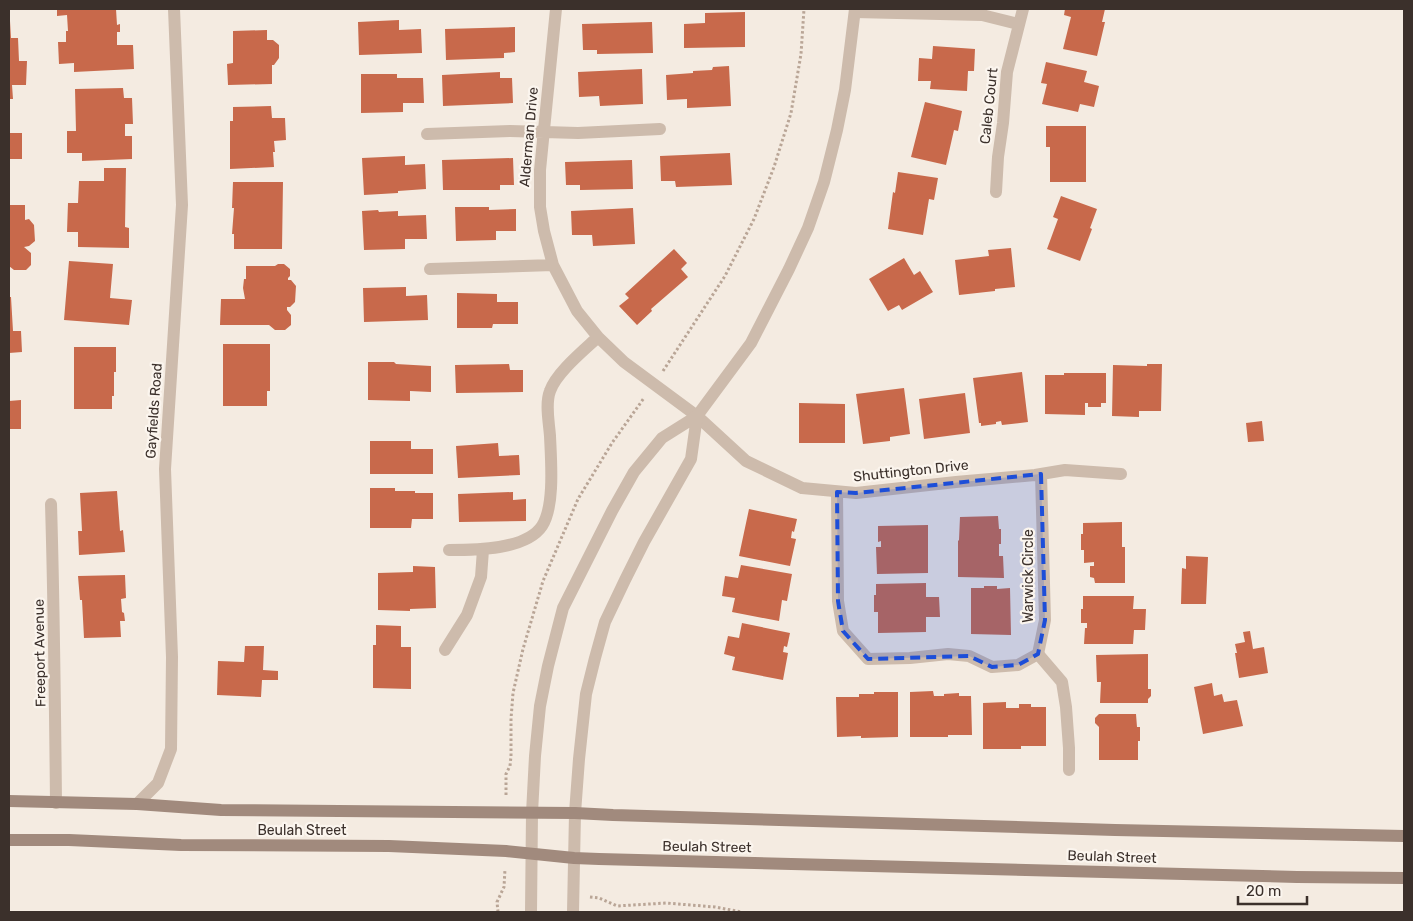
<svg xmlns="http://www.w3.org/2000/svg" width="1413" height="921" font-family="Rubik,sans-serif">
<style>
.building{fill:#c8694b}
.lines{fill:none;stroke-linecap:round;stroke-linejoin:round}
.path{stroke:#b9a596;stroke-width:3;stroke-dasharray:2.5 2.5;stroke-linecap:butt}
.service{stroke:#cdbbac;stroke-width:12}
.minor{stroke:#cdbbac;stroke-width:12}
.tertiary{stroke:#cdbbac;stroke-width:12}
.secondary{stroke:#a18a7d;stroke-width:12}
.marked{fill:#1d4ed8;fill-opacity:0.2;stroke:#1d4ed8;stroke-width:4;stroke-dasharray:10 6;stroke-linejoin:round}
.labels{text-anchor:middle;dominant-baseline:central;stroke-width:4.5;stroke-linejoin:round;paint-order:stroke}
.street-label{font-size:14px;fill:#3b302b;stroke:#fbf5ee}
</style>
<rect width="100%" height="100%" fill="#f4ebe1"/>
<path class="building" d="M57 9H116L117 25 120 24V32H117V45H133L134 69 74 72V63L59 64 58 42H66V31H68L67 15 57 16Z
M1065 9H1105L1102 22H1105L1097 56 1063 49 1071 17 1064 15Z
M745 12V47L684 48V24L705 23V13Z
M399 20V30L421 29 422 53 359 55 358 22Z
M9 21H10L11 38H18L19 61H27L26 85H12L13 99H9Z
M652 22 653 53 597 54V50H583L582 24Z
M515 27V52L504 53V58L446 60 445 29Z
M267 30V40H273L279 45V58L274 65H272V84L228 85 227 64 233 63V31Z
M933 46 975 49 974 71H968L967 91 930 89 931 81H918L919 58 932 59Z
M1046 62 1087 71 1084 82 1099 86 1094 107 1080 104 1078 112 1042 104 1047 84 1041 83Z
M729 66 731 106 687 108V99L667 100 666 75 693 73V71L712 70 713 67Z
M642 69 643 104 600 106 599 96 579 97 578 72Z
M500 72V78H512L513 103 443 106 442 75Z
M361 74H397V78H423L424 103H403V112L361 113Z
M123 88 124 98H132L133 124H125V136H132V159L82 161V153H67V131H76L75 89Z
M925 102 962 111 958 131 954 130 946 165 911 157Z
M271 106 272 118H285L286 140 274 141 275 152H273L274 167 230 169V121H233V107Z
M1046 126H1086V182H1050V147H1046Z
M9 133H22V159H9Z
M730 153 732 185 676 187 675 181H661L660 156Z
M405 156V165L425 164 426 189 398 191V193L364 195 362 158Z
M513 158 514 185H500V190H443L442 160Z
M632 160 633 189 580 190V185H566L565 162Z
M104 168H126L125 227 129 228V248L78 247V232H67L68 203H78L79 181H104Z
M898 172 938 178 934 200 929 199 923 235 888 229 893 192 895 193Z
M233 182H283L282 249H234V234H232L234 208H232Z
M1061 196 1097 209 1090 228 1092 229 1080 261 1047 249 1058 219 1053 217Z
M9 205H25V220L29 219 34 225 35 241 29 246 24 247 31 253V265L26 270H14L9 266Z
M455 207H489V210L516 209V231H496V240L456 241Z
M633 208 635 244 593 246 592 235H572L571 211Z
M378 210 379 212 398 211V216L426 215 427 239H405V249L364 250 362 211Z
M1011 248 1015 287 995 289V291L959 295 955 260 989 256 988 250Z
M674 249 687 263 681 269 688 277 651 309 652 311 637 325 619 306 629 298 625 294Z
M904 258 914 275 920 271 933 292 902 310 899 305 888 311 869 279Z
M69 261 113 264 110 298 132 300 129 325 64 320Z
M278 264H284L290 269V276L288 278V280H291L296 286 295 302 290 307H287V310L291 315V325L285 330H275L269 325H220L221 299H245L243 288 244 279H246V266H275Z
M406 287V296L427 295 428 320 364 322 363 288Z
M457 293 497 294V302H518V324H493L492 328H457Z
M9 297H11L13 331H21L22 352 9 353Z
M223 344H270V391H267V406H223Z
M74 347H116V372H114V396H112V409H74Z
M368 362H394L396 364 431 366V392L410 391V401L368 400Z
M509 364 510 370H523V392L456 393 455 365Z
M1147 364H1162L1161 411H1139V417L1112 416 1113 365 1147 366Z
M1022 372 1028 422 1002 425 1001 421 996 422V424L981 426V423H979L973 378Z
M1064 373H1106V403H1101V407H1088V403H1085V415L1045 414V375H1064Z
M904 388 910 434 890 437V441L863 444 856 394Z
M965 393 970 433 924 439 919 399Z
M21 400V429H9V401Z
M799 403 845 404V443H799Z
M1262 421 1264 441 1248 442 1246 423Z
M370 441H411V449H433V474H370Z
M498 443 499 456 519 455 520 475 458 478 456 446Z
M370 488H395V491H415V493H433V519H412L411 528H370Z
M117 491 120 531 123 530 125 552 79 555 78 531H82L80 493Z
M513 492V500L526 499V521L459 522 458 494Z
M749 509 797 519 794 532 792 531 791 538 796 539 790 566 739 556Z
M998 516 999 529H1001V544H999V556H1003L1004 578 958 577V541L959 540 960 517Z
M1122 522V547H1125V583H1095L1094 578 1090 577V566H1094V562L1084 563V550H1081V534H1083V523Z
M928 525V573L877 574 876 547H881V541L878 542V526Z
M1186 556 1208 557 1206 604H1181L1182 568 1186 569Z
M741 565 792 574 787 601 782 600 779 621 732 612 735 598 722 596 725 576 738 578Z
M413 566 435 567 436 608 410 609V611L378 610V573L413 572Z
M125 575 126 598 121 599 122 612 124 613 125 621H120L121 637 84 638 82 600H80L78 576Z
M926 583V597H939L940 617H926V632L878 633V612H874V595H876V584Z
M984 586H997V589L1010 588 1011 635 971 634V588H984Z
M1083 596H1134L1133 609H1146L1145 630H1134L1133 644H1084L1085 628H1087V623H1081V609H1083Z
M742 623 790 633 787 647 784 646 783 652 788 653 783 680 732 670 735 657 724 654 728 636 739 638Z
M376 625 401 626V647H411V689L373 688V645H376Z
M1250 631 1253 649 1264 647 1268 673 1239 678 1235 653H1237L1235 644 1245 642 1243 632Z
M245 646H264L263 670 278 671V680H262L261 697 217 695 218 661 244 662Z
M1148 654V689H1151V696L1148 699V703H1100L1101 682H1097L1096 655Z
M1212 683 1214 696 1222 694 1224 702 1237 700 1243 726 1203 734 1194 687Z
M933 691 934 696H944V694L959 693V696H971L972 735H948V737H910V692Z
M874 692H898V737L861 738V736L837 737 836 697H859V694H874Z
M1006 702V708H1019V704H1031V707H1046V746H1021V749H983V703Z
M1099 714H1136L1137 727H1140V741H1138V760H1099V727L1095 723V718Z"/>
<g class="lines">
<path class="path" d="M663 371 725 276 754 219 774 167 791 113 801 54 804 9
M506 795V774L510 766 511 756V719L513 693 523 649 543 581 578 499 612 443 644 398
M590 897 599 898 617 906 666 903 715 907 742 912
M498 912 497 902 504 887 505 869"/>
<path class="service" d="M1038 654 1062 682 1066 707 1069 748V770"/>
<path class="minor" d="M556 9 540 170V207L544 231 553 265 577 311 598 337 624 362 697 416 746 461 802 488 856 493 956 482 1035 475 1065 470 1121 474
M855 12 982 15 1018 24
M427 134 510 131 578 133 660 129
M996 192 998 157 1003 123 1007 72 1023 9
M430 269 553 265
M837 492 838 601 843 631 868 659 910 658 948 654 969 656 992 667 1018 665 1038 654 1045 620 1041 474
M51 504C54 603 55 703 56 803
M449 550C475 550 526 550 542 526 555 506 551 460 550 436 549 422 545 404 550 391 556 373 583 351 598 337
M445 650 467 615 481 577 483 550
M137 804 158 783 171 749 172 657 165 469 182 205 174 9"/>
<path class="tertiary" d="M531 912 532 813 535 756 540 706 548 666 563 608 612 511 634 472 662 438 697 416 751 343 789 269 808 228 824 182 837 130 845 90 855 9
M573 912 575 813 579 759 586 694 595 658 605 622 625 580 644 542 691 459 697 416"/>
<path class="secondary" d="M9 801 137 804 221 810 575 813 613 815 1115 830 1404 836
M9 840H69L181 845 389 846 506 851 574 858 599 859 1297 877 1404 878"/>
</g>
<path class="marked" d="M1041 474 1045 620 1038 654 1018 665 992 667 969 656 868 659 843 631 838 601 837 492 856 493Z"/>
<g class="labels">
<g class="street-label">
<text transform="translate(989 106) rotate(-84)">Caleb Court</text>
<text transform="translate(529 137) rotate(-85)">Alderman Drive</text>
<text transform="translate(154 411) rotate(-86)">Gayfields Road</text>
<text transform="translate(911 471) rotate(-6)">Shuttington Drive</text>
<text transform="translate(1028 576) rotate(-90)">Warwick Circle</text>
<text transform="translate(40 653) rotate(-91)">Freeport Avenue</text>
<text x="302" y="830">Beulah Street</text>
<text transform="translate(707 847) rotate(1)">Beulah Street</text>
<text transform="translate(1112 857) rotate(2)">Beulah Street</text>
</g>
</g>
<rect width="1413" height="921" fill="none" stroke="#3b302b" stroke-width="20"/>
<path d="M1238 896v8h69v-8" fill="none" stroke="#3b302b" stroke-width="2.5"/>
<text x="1246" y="896" font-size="15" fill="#3b302b" stroke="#fbf5ee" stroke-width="4" paint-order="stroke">20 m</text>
</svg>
